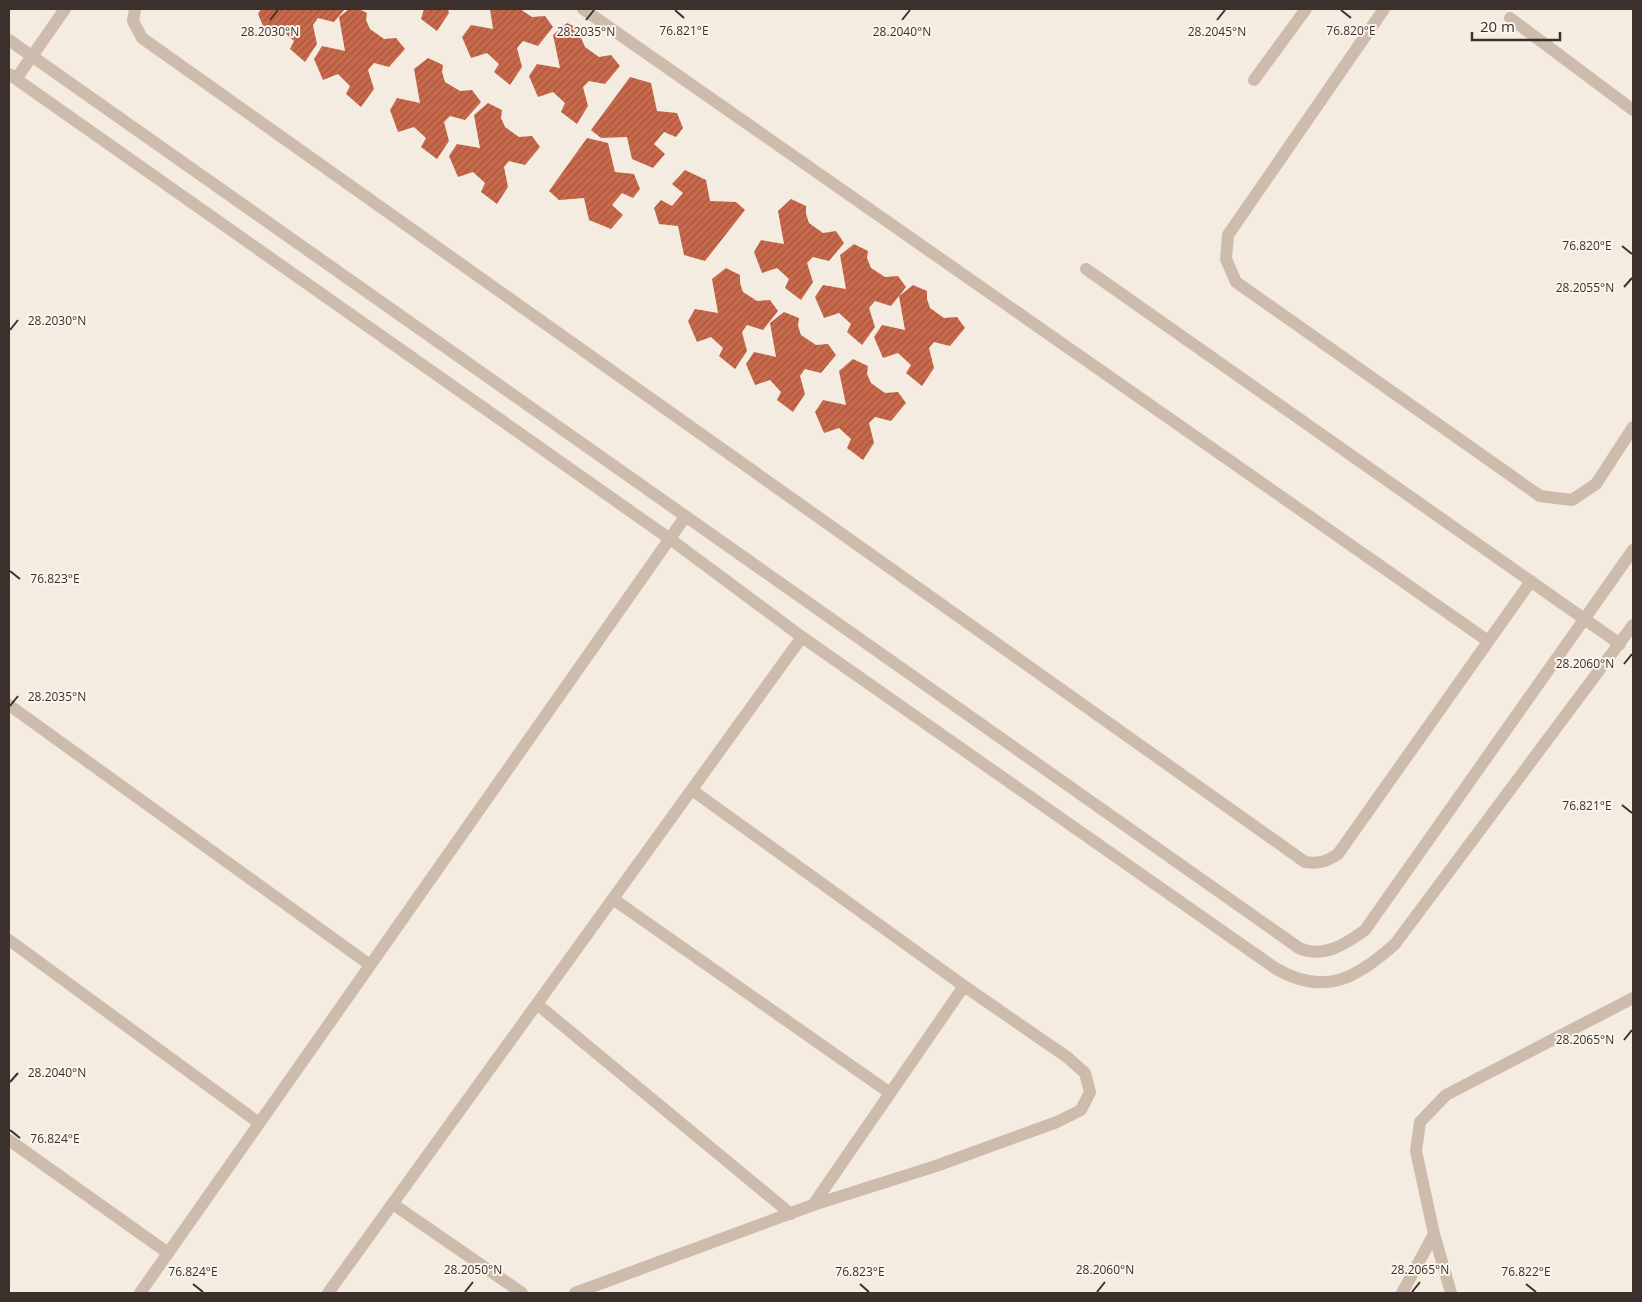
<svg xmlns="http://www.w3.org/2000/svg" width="1642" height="1302" font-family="'Open Sans',sans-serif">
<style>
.building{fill:url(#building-hatch)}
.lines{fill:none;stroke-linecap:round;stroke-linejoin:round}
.lane{stroke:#cdbbac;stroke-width:12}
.street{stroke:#cdbbac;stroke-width:12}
.ticks{fill:none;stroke:#3b302b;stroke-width:2}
.ticks-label{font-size:12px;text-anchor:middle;fill:#3b302b;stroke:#fbf5ee;stroke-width:4;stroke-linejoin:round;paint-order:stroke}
</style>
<defs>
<pattern id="building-hatch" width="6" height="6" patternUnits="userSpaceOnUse" patternTransform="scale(1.25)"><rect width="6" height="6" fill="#c8694b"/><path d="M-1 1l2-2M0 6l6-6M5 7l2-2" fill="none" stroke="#a4573f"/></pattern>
</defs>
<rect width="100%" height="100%" fill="#f4ebe1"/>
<path class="building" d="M261 9H345L334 22 318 18 313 25 317 44 305 62 290 49 294 41 282 30 267 35 258 14Z
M349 9H359L367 13 366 20 370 29 384 39 396 38 405 49 389 67 374 63 368 70 374 89 361 107 346 94 350 86 338 74 323 80 314 59 322 46 345 51 339 17Z
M424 9H448L449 13 437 31 421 19Z
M490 9H520L532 17 545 16 553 27 538 46 523 41 517 48 522 67 510 85 494 72 499 64 487 53 471 58 462 37 471 25 493 29Z
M567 23 582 30 581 38 585 47 599 57 611 55 620 66 605 84 589 81 583 87 588 106 577 124 561 112 565 103 553 92 538 97 529 76 537 64 560 68 553 35Z
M428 58 443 65 442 72 445 82 460 91 472 90 481 102 465 120 450 116 444 122 449 141 437 159 421 147 426 138 414 127 398 132 390 110 397 98 420 103 414 69Z
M630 77 651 83 657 111 677 113 683 128 676 137 664 132 654 144 665 154 653 168 632 159 627 137 601 138 591 130Z
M488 103 502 110 501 118 505 127 519 137 532 136 540 147 525 165 509 161 504 167 508 187 497 204 481 192 485 183 473 172 458 177 449 156 457 144 480 148 474 115Z
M587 138 608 143 615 172 634 174 640 189 633 198 622 193 612 205 623 215 611 229 589 220 584 198 559 200 549 191Z
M685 170 706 180 710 201 736 202 745 210 705 261 684 255 678 226 659 224 654 208 661 200 672 206 683 193 672 184Z
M791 199 806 206V214L809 223 823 233 836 231 844 243 829 261 813 257 807 263 813 282 801 300 785 288 789 279 777 268 762 273 754 252 761 240 784 244 778 211Z
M854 244 868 251 867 258 871 268 885 277 898 276 906 287 899 296 913 285 927 291V299L930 308 944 318 957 317 965 328 950 346 934 342 929 348 934 368 922 386 906 373 911 365 898 353 883 358 874 337 882 325 905 330 899 296 891 306 875 301 869 308 875 327 862 345 847 332 851 324 839 313 824 318 815 297 823 285 846 289 840 255Z
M726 268 740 275V283L743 292 757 301 770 300 778 311 763 330 747 325 742 332 747 351 735 369 719 356 723 348 711 337 697 342 688 321 695 309 718 313 712 279Z
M784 312 799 318 798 326 801 335 816 345 828 344 836 355 821 373 805 369 800 376 805 394 793 412 777 400 781 392 770 380 755 385 746 364 754 352 776 357 770 323Z
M853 359 868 366 867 374 871 383 885 393 898 392 906 403 891 421 875 417 869 423 874 443 863 460 847 448 851 439 839 428 824 433 815 412 823 400 846 405 839 371Z"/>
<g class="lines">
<path class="lane" d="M1402 1293 1434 1234
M1451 1293 1434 1234 1416 1151 1420 1122 1446 1095 1633 998"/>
<path class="street" d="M135 9 133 21 142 38 1305 862C1318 864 1326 862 1338 854L1531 581
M583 9 1488 641
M1384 9 1228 235 1226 259 1236 282 1540 496 1572 500 1596 484 1633 427
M1510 18 1633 110
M9 40 1299 948C1323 959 1346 944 1365 930L1633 550
M9 74 670 539 802 637 1275 968C1324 997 1356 979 1395 944L1633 625
M16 79 65 9
M1254 80 1306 9
M1086 269 1620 644
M9 705 370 965
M613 899 890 1093
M9 940 259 1123
M537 1004 791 1214
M9 1140 168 1253
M393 1204 522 1293
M813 1205 964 986
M140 1293 685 517
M328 1293 802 637
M575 1293 813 1205 936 1166 1057 1122 1081 1110 1090 1092 1085 1073 1067 1057 964 986 692 790"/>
</g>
<path class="ticks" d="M675 10 684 18M1341 10 1351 18M270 20 278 10M586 20 594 10M902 20 910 10M1217 20 1225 10M1622 246 1632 254M1624 287 1632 278M10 330 18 320M10 571 20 579M1624 664 1632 654M10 706 18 696M1622 805 1632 813M1624 1040 1632 1030M10 1082 18 1073M10 1130 20 1138M193 1284 203 1292M860 1284 869 1292M1526 1284 1536 1292M465 1292 473 1282M1097 1292 1105 1282M1412 1292 1420 1282"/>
<g class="ticks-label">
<text x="684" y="35">76.821°E</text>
<text x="1351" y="35">76.820°E</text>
<text x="270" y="36">28.2030°N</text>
<text x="586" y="36">28.2035°N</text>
<text x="902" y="36">28.2040°N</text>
<text x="1217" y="36">28.2045°N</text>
<text x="1587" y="250">76.820°E</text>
<text x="1585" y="292">28.2055°N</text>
<text x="57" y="325">28.2030°N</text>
<text x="55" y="583">76.823°E</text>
<text x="1585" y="668">28.2060°N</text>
<text x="57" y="701">28.2035°N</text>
<text x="1587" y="810">76.821°E</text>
<text x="1585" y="1044">28.2065°N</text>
<text x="57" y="1077">28.2040°N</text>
<text x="55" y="1143">76.824°E</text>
<text x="473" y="1274">28.2050°N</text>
<text x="1105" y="1274">28.2060°N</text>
<text x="1420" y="1274">28.2065°N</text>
<text x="193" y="1276">76.824°E</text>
<text x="860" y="1276">76.823°E</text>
<text x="1526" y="1276">76.822°E</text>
</g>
<rect width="1642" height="1302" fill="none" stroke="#3b302b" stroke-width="20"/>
<path d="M1472 32v8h88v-8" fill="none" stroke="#3b302b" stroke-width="2.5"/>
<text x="1480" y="32" font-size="15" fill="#3b302b" stroke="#fbf5ee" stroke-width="4" paint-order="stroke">20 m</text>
</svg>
